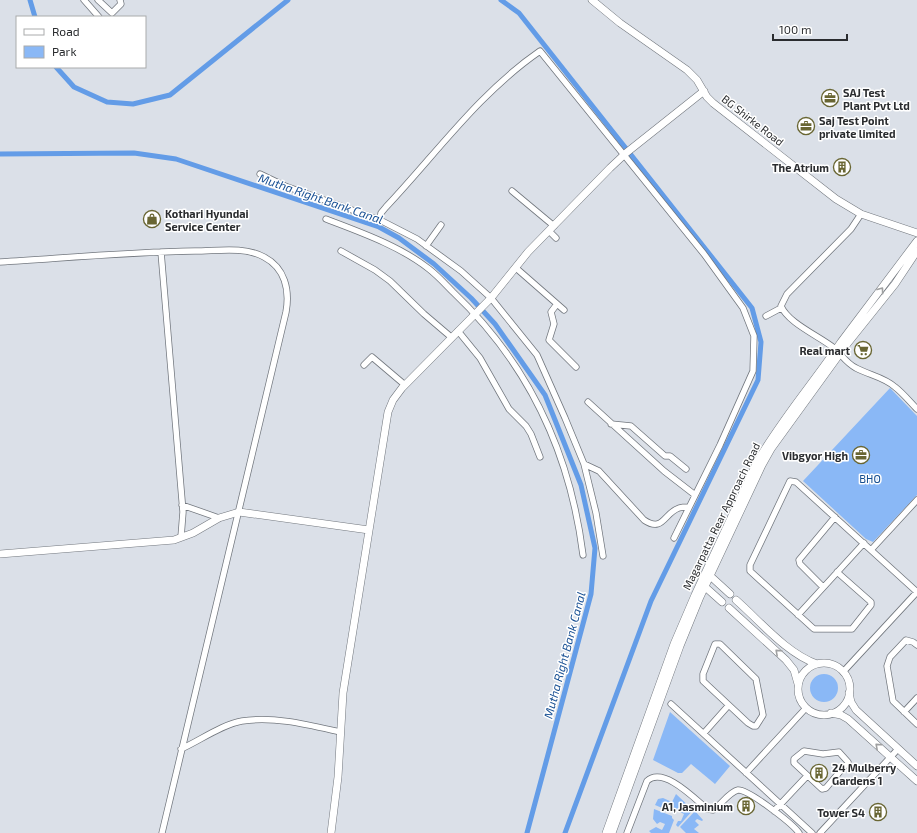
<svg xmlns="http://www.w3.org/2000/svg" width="917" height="833" font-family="'Exo 2',sans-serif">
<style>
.green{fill:#8ab8f6}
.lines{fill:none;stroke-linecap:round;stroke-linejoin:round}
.canal{stroke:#639ce7;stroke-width:5}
.minor-casing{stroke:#72777e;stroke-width:7}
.tertiary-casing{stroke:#72777e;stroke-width:8}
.minor{stroke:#fff;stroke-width:5.5}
.tertiary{stroke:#fff;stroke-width:7}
.oneway{stroke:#9fa0a1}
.labels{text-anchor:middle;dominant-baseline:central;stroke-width:3;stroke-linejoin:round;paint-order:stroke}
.poi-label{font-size:11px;font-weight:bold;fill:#2a2c2f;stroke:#fff;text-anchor:end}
.street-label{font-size:11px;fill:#2a2c2f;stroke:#fff}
.park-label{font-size:11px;fill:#144d90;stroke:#fff}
.water-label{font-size:12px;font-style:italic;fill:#174f93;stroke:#fff}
</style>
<rect width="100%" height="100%" fill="#dbe0e8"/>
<path class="green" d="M890 388 917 416V495L873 542 866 539 803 481Z
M810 688a14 14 0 1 1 28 0a14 14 0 1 1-28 0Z
M670 712 730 766 715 784 691 764 682 773H678L653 760Z
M676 794 693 810 678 827 676 825 678 821H681L684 814 676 810 674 813 655 805 658 799 663 798 672 802Z
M654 809 672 816V818L674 820 669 833H651L649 831 656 827 662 830 665 824 660 822 657 824 653 819Z
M695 811 703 820 702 821 697 819 695 821 699 825 694 829 699 833H686L680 827Z"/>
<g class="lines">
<path class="canal" d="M30 0 35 17
M501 0 519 13 752 308 761 342 758 380 651 601 565 833
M56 67 74 87 107 102 133 104 170 95 288 0
M0 154 134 153 176 159 379 227 399 238 434 264 471 298 495 324 545 395 581 485 595 548 591 594 527 833"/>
<g class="minor-casing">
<path id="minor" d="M84 0 99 17
M98 0 112 13 121 4 120 0
M260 174 285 186 380 220 417 239 461 271 491 298 537 355 565 418 584 464 596 513 603 556
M512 191 554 226
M861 214 851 229 787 294 781 306C788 323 819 336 834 348 842 355 846 363 856 368 869 375 884 377 895 387 903 393 910 402 917 409
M326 219C360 232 400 246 429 269 438 276 445 284 453 292 529 364 570 452 583 555
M380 220 381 213 386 207C436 154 479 93 540 51L704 254 743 308 754 336 753 371 720 445 674 538
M549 231 556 238
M426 246 441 225
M341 251 375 270 390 281 424 314 451 337
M161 252 183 512 181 537
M0 262C65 258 130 252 195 251 217 251 244 246 264 257 285 268 290 290 286 312L162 833
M516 268 564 310
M557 304 551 312 554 324 549 340 576 367
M766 316 781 308
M458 331 480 358 509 409 526 426 531 434 540 457
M364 365 372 357 405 385
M588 402 664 471 695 495
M611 424 631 426 665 456H670L686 469
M584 464 599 471 644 520C663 533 664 513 679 508 682 507 686 507 689 507
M182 505 219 518
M871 550 917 500
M837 572 871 602V605L852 629H814L750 571V565L790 481 796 482 917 592
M823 587 800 564 799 560 835 517
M798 615 864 543
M715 644H720L756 679 763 715 756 726H753L748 723 703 681V674Z
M917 645 913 642 906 640 890 657 887 666 893 701 917 724
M843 672 917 592
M671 704 812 833
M904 712 917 698
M704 733 728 706
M181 749C199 741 223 724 242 721 275 716 309 725 340 732
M804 751 823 754 839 752 848 762 826 788 822 789 794 763V759Z
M746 773 806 708
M774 811 807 776
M627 833 647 781C663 766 694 798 707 809L713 810C721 805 729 792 738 790 748 789 793 824 799 833
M820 833 898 749"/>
</g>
<g class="tertiary-casing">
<path id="tertiary" d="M592 0 620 23 687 70 697 80 707 97 713 103 836 199 861 214 917 233
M0 554 174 540 193 533 219 518 239 512 369 530
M707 573 730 594
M703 585 722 602
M736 600C760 621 786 653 817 664
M729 608 786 660 794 670 798 684
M798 689a26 26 0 1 1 52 0a26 26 0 1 1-52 0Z
M849 693 851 702 856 710 917 766
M831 713 841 715 848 719 917 781
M331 833 338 777 343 693 388 412 393 400 402 388 491 298 528 252 610 168 626 153 704 91
M606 833 674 644 695 595 757 462C781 420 814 382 841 342L917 241
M612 833 680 646 700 597 762 465 771 449 847 344 895 284 917 251"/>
</g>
<use href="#minor" class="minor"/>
<use href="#tertiary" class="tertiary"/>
</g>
<defs><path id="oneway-chevron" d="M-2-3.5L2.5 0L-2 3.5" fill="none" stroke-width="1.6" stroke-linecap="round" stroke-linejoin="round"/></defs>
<g class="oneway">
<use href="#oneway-chevron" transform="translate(881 290) rotate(-54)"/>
<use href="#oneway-chevron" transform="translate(778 652) rotate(-138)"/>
<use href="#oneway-chevron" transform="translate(878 746) rotate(-138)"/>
</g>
<defs>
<g id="office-ring" transform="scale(0.9)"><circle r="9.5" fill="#fff" stroke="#696633" stroke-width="1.5"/><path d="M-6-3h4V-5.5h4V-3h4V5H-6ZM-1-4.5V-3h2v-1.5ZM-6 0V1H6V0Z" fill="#696633"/></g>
<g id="building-ring" transform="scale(0.9)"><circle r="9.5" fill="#fff" stroke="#696633" stroke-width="1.5"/><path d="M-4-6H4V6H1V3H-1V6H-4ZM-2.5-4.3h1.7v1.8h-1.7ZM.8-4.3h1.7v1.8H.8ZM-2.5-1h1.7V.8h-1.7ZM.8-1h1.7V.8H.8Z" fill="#696633"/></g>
<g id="shop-ring" transform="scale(0.9)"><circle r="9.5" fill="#fff" stroke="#696633" stroke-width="1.5"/><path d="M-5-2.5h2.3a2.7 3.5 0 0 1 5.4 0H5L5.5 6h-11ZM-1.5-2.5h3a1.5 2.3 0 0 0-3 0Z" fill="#696633"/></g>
<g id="supermarket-ring" transform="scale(0.9)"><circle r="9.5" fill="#fff" stroke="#696633" stroke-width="1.5"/><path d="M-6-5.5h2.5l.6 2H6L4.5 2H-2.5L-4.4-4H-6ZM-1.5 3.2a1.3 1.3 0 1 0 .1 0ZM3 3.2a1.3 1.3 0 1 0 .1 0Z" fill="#696633"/></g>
</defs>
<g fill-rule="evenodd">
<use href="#office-ring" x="830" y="98"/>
<use href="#office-ring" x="806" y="126"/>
<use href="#building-ring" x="842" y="167"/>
<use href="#shop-ring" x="152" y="219"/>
<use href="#supermarket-ring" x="863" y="350"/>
<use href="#office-ring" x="861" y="455"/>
<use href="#building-ring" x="819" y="773"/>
<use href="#building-ring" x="746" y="806"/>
<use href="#building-ring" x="878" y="812"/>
</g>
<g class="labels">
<g class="poi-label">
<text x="843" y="92" text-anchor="start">SAJ Test<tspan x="843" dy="13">Plant Pvt Ltd</tspan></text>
<text x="819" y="120" text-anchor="start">Saj Test Point<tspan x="819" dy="13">private limited</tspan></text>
<text x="829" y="167">The Atrium</text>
<text x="165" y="213" text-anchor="start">Kothari Hyundai<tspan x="165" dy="13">Service Center</tspan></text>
<text x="850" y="350">Real mart</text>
<text x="848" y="455">Vibgyor High</text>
<text x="832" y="767" text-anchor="start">24 Mulberry<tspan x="832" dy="13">Gardens 1</tspan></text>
<text x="733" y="806">A1, Jasminium</text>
<text x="865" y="812">Tower S4</text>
</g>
<g class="street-label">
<text transform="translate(753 120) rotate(38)">BG Shirke Road</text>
<text transform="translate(721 516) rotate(-64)">Magarpatta Rear Approach Road</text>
</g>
<g class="park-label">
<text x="870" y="478">BHO</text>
</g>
<g class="water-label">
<text transform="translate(321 198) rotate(19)">Mutha Right Bank Canal</text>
<text transform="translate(564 655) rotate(-75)">Mutha Right Bank Canal</text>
</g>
</g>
<rect x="16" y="16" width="130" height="52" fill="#ffffff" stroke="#aaabac"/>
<rect x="24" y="29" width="20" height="6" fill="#ffffff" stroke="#aaabac"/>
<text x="52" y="36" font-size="12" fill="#2a2c2f">Road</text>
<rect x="24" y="46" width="20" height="12" fill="#8ab8f6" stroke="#aaabac"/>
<text x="52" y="56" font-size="12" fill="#2a2c2f">Park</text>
<path d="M773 34v6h74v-6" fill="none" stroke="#2a2c2f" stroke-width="2"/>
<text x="779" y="34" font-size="12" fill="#2a2c2f" stroke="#ffffff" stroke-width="3" paint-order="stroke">100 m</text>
</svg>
